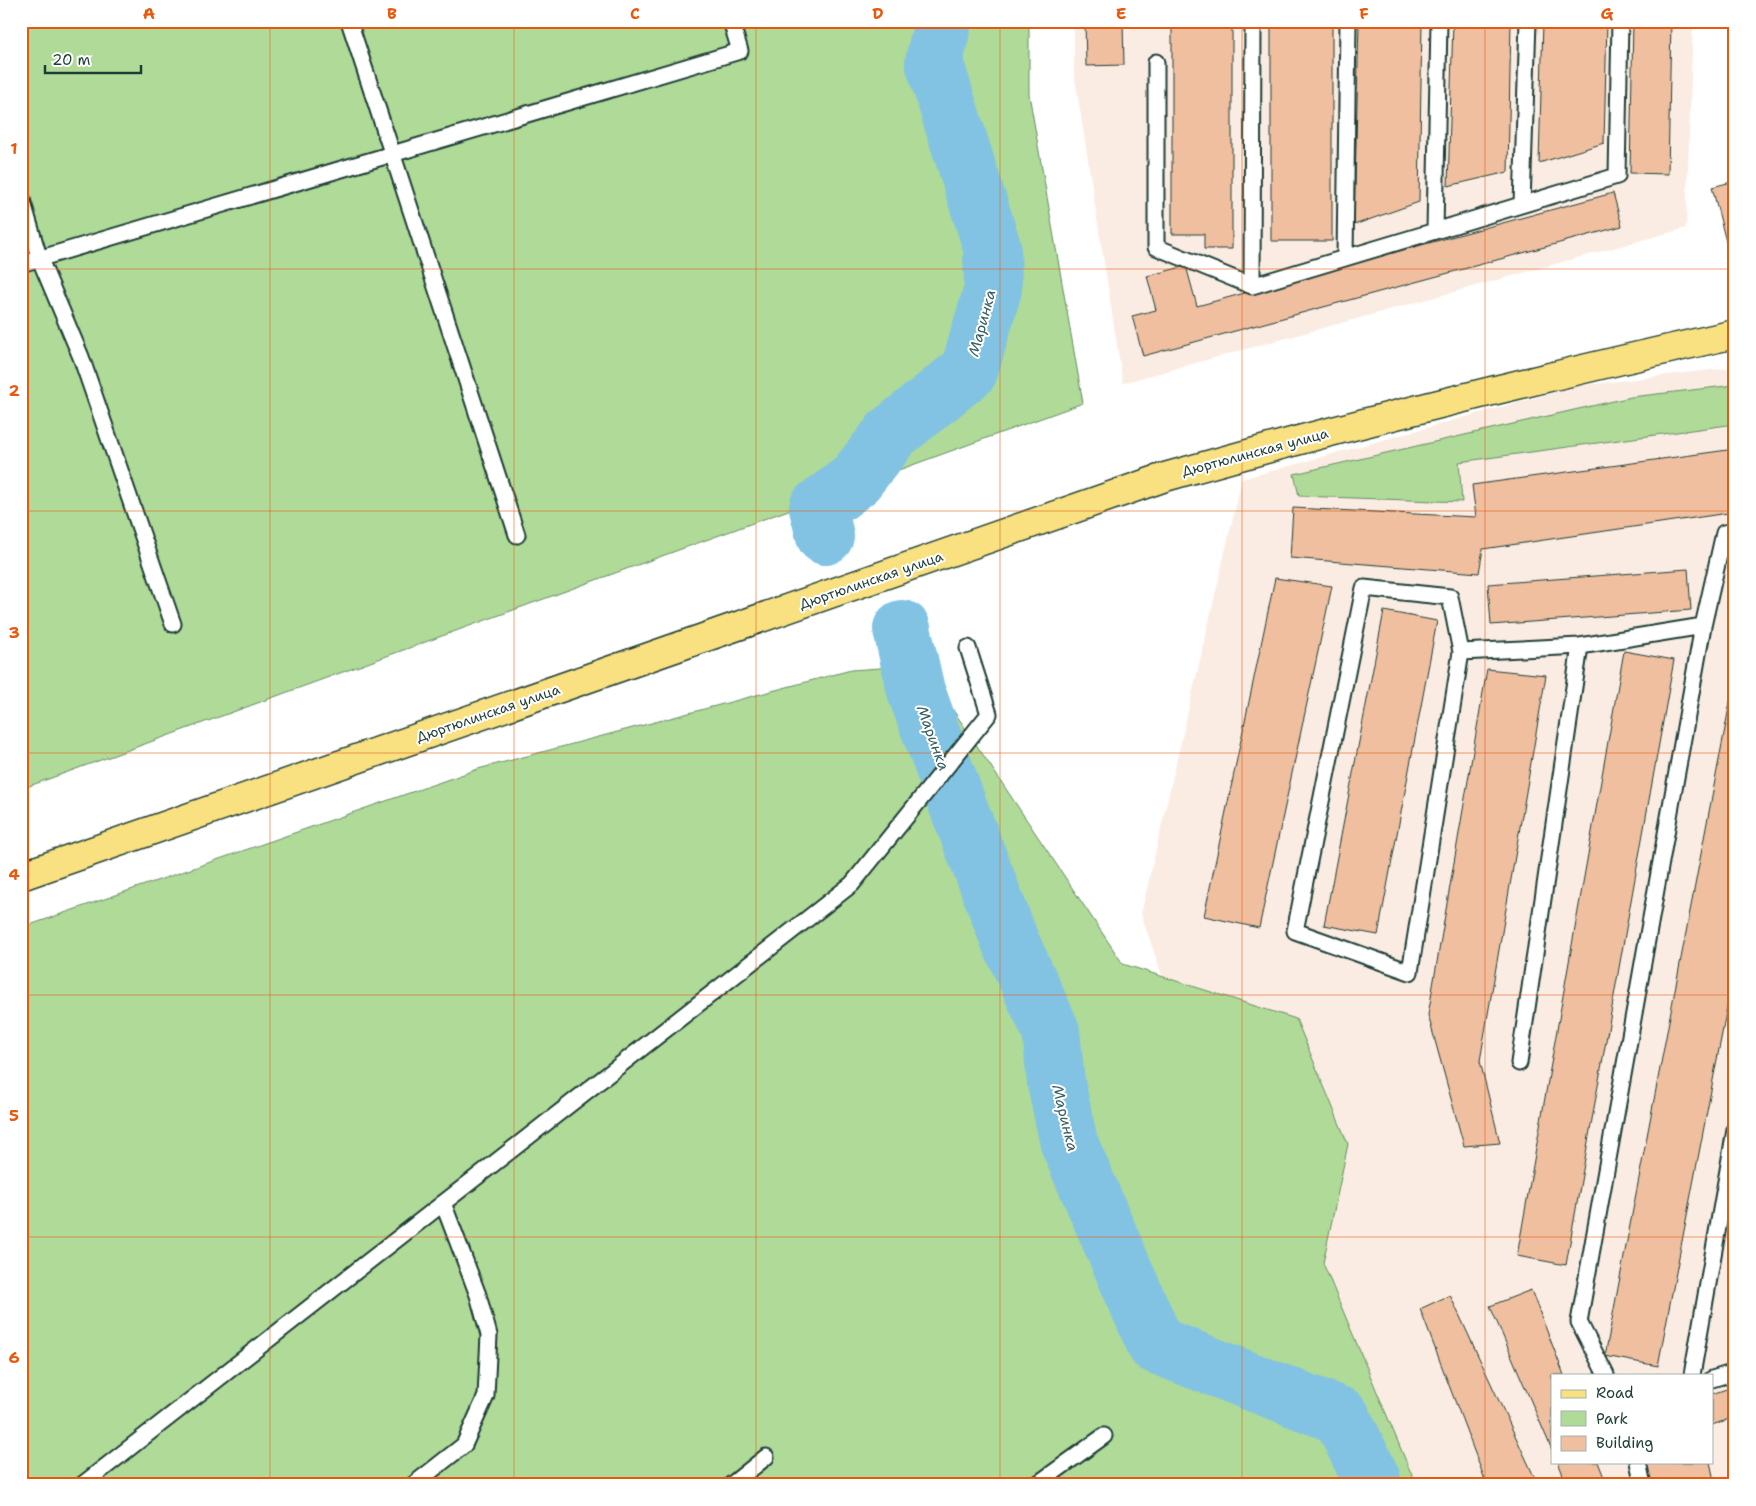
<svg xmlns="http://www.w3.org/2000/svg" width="1756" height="1506" font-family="'Shantell Sans',sans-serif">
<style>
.built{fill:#faece2;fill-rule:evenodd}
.green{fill:#afda98;stroke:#678c66}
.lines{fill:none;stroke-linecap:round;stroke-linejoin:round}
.river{stroke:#82c3e3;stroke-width:58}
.building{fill:#efbfa0;stroke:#1f3d34}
.lane-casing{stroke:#1f3d34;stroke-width:19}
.primary-casing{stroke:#1f3d34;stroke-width:31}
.lane{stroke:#fff;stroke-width:15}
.primary{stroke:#f9e181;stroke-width:28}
.grid{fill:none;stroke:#e8590c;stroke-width:1;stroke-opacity:0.55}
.labels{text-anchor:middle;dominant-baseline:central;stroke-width:4;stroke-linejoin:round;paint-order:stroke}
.street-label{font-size:14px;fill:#1f3d34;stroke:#fff}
.water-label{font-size:15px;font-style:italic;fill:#385e60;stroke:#fff}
.neatline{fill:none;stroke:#e8590c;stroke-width:2}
.grid-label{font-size:16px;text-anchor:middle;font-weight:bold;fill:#e8590c}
</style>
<rect width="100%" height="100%" fill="#fff"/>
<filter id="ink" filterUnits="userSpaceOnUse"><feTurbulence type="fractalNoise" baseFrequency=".02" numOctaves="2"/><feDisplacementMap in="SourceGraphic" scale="10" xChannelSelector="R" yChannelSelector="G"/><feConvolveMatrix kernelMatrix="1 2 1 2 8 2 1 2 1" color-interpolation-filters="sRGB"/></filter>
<g filter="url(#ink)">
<path class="built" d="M1074 21H1693L1686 228 1123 383 1074 72Z
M1735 367V1485H1336L1141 914 1242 479 1577 386ZM1552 1375H1712V1462H1552Z"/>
<path class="green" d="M21 21H1029V94L1083 403 21 789Z
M1735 385V424L1459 462 1462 502 1299 496 1294 474 1631 397Z
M923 665 1123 964 1296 1019 1348 1144 1323 1263 1416 1485H21V928L478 769 851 670Z"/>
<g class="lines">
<path class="river" d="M825 536 818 508 854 481 892 433 969 371 993 289 992 247 934 62 943 21
M902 629 916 691 955 798 1010 941 1051 1031 1056 1083 1069 1143 1156 1345 1341 1416 1372 1480V1485"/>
</g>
<path class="building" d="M1085 21H1123L1124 65 1086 66Z
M1172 21H1232V249H1204V234H1172Z
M1271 21H1332V241H1271Z
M1359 21H1422L1419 202 1354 225Z
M1453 21H1511L1508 172 1448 186Z
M1543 21H1607L1604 143 1539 163Z
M1633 21H1671L1668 174 1630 173Z
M1735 181V244L1727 246 1712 187Z
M1613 193 1622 226 1143 356 1132 316 1156 310 1147 276 1186 266 1197 306Z
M1735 449V512L1483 549 1479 573 1290 558 1293 508 1476 517 1472 485Z
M1688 569 1691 610 1491 625 1488 584Z
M1275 578 1332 586 1259 928 1204 916Z
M1384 611 1437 621 1378 935 1324 925Z
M1624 651 1674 660 1566 1265 1517 1256Z
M1487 669 1546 675 1480 1061 1500 1143 1464 1146 1428 1015Z
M1735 676V966L1658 1366 1605 1356Z
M1531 1290 1564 1375H1552V1450L1490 1306Z
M1450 1295 1538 1485H1487L1420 1309Z
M1735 1386V1417L1712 1425V1394Z
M1558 1462H1598L1607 1485H1567Z
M1641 1462H1710L1715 1485H1649Z"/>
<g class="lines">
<g class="lane-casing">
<path id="lane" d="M349 21 517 535
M1253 21 1252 286 1345 258 1348 21
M1439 21 1435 231 1617 176 1620 21
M1156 62V247L1252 286
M21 196 39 257 81 357 173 624
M1522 204 1528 21
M1345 258 1435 231
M21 264 740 51 731 21
M1364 588 1450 597 1461 652 1410 972 1295 931Z
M1461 652 1580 646 1703 626
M1519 1063 1580 646
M1606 1375 1579 1322 1703 626 1724 533 1735 531
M1692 1375 1735 1130
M1712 1379 1735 1372
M1638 1462 1643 1485
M82 1485 852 884 989 714 968 648
M413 1485 464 1445 486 1396 489 1335 478 1295 443 1203
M731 1485 766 1457
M1036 1485 1104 1436"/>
</g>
<g class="primary-casing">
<path id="primary" d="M21 876 1165 477C1354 423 1544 377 1735 334"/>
</g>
<use href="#lane" class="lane"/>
<use href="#primary" class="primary"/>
</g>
</g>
<path class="grid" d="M270 21V1485M514 21V1485M756 21V1485M1000 21V1485M1242 21V1485M1485 21V1485M21 269H1735M21 511H1735M21 753H1735M21 995H1735M21 1237H1735"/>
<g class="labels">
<g class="street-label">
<text transform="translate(1255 452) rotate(-15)">Дюртюлинская улица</text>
<text transform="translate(871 580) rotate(-19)">Дюртюлинская улица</text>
<text transform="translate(488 713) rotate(-19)">Дюртюлинская улица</text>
</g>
<g class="water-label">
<text transform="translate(982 323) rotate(-75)">Маринка</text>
<text transform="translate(933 738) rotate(70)">Маринка</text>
<text transform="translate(1065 1118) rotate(76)">Маринка</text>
</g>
</g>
<rect width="1756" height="1506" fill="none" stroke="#fff" stroke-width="55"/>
<rect x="1551" y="1374" width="162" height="90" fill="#ffffff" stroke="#a5b1ae"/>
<rect x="1561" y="1390" width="25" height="8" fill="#f9e181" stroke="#a5b1ae"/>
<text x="1596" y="1398" font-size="15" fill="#1f3d34">Road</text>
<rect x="1561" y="1411" width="25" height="15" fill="#afda98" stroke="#a5b1ae"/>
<text x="1596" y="1424" font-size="15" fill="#1f3d34">Park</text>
<rect x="1561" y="1436" width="25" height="15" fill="#efbfa0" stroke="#a5b1ae"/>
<text x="1596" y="1448" font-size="15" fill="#1f3d34">Building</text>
<path d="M45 65v8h96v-8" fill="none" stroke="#1f3d34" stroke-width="2.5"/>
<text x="52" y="65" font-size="15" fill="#1f3d34" stroke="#ffffff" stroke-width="4" paint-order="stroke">20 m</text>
<rect x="28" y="28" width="1700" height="1450" class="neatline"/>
<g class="grid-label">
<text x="149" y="19">A</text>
<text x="392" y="19">B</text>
<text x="635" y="19">C</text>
<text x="878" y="19">D</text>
<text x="1121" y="19">E</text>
<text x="1364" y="19">F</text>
<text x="1607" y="19">G</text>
<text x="14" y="154">1</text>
<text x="14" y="396">2</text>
<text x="14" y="638">3</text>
<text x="14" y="880">4</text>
<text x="14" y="1121">5</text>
<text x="14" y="1363">6</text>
</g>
</svg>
